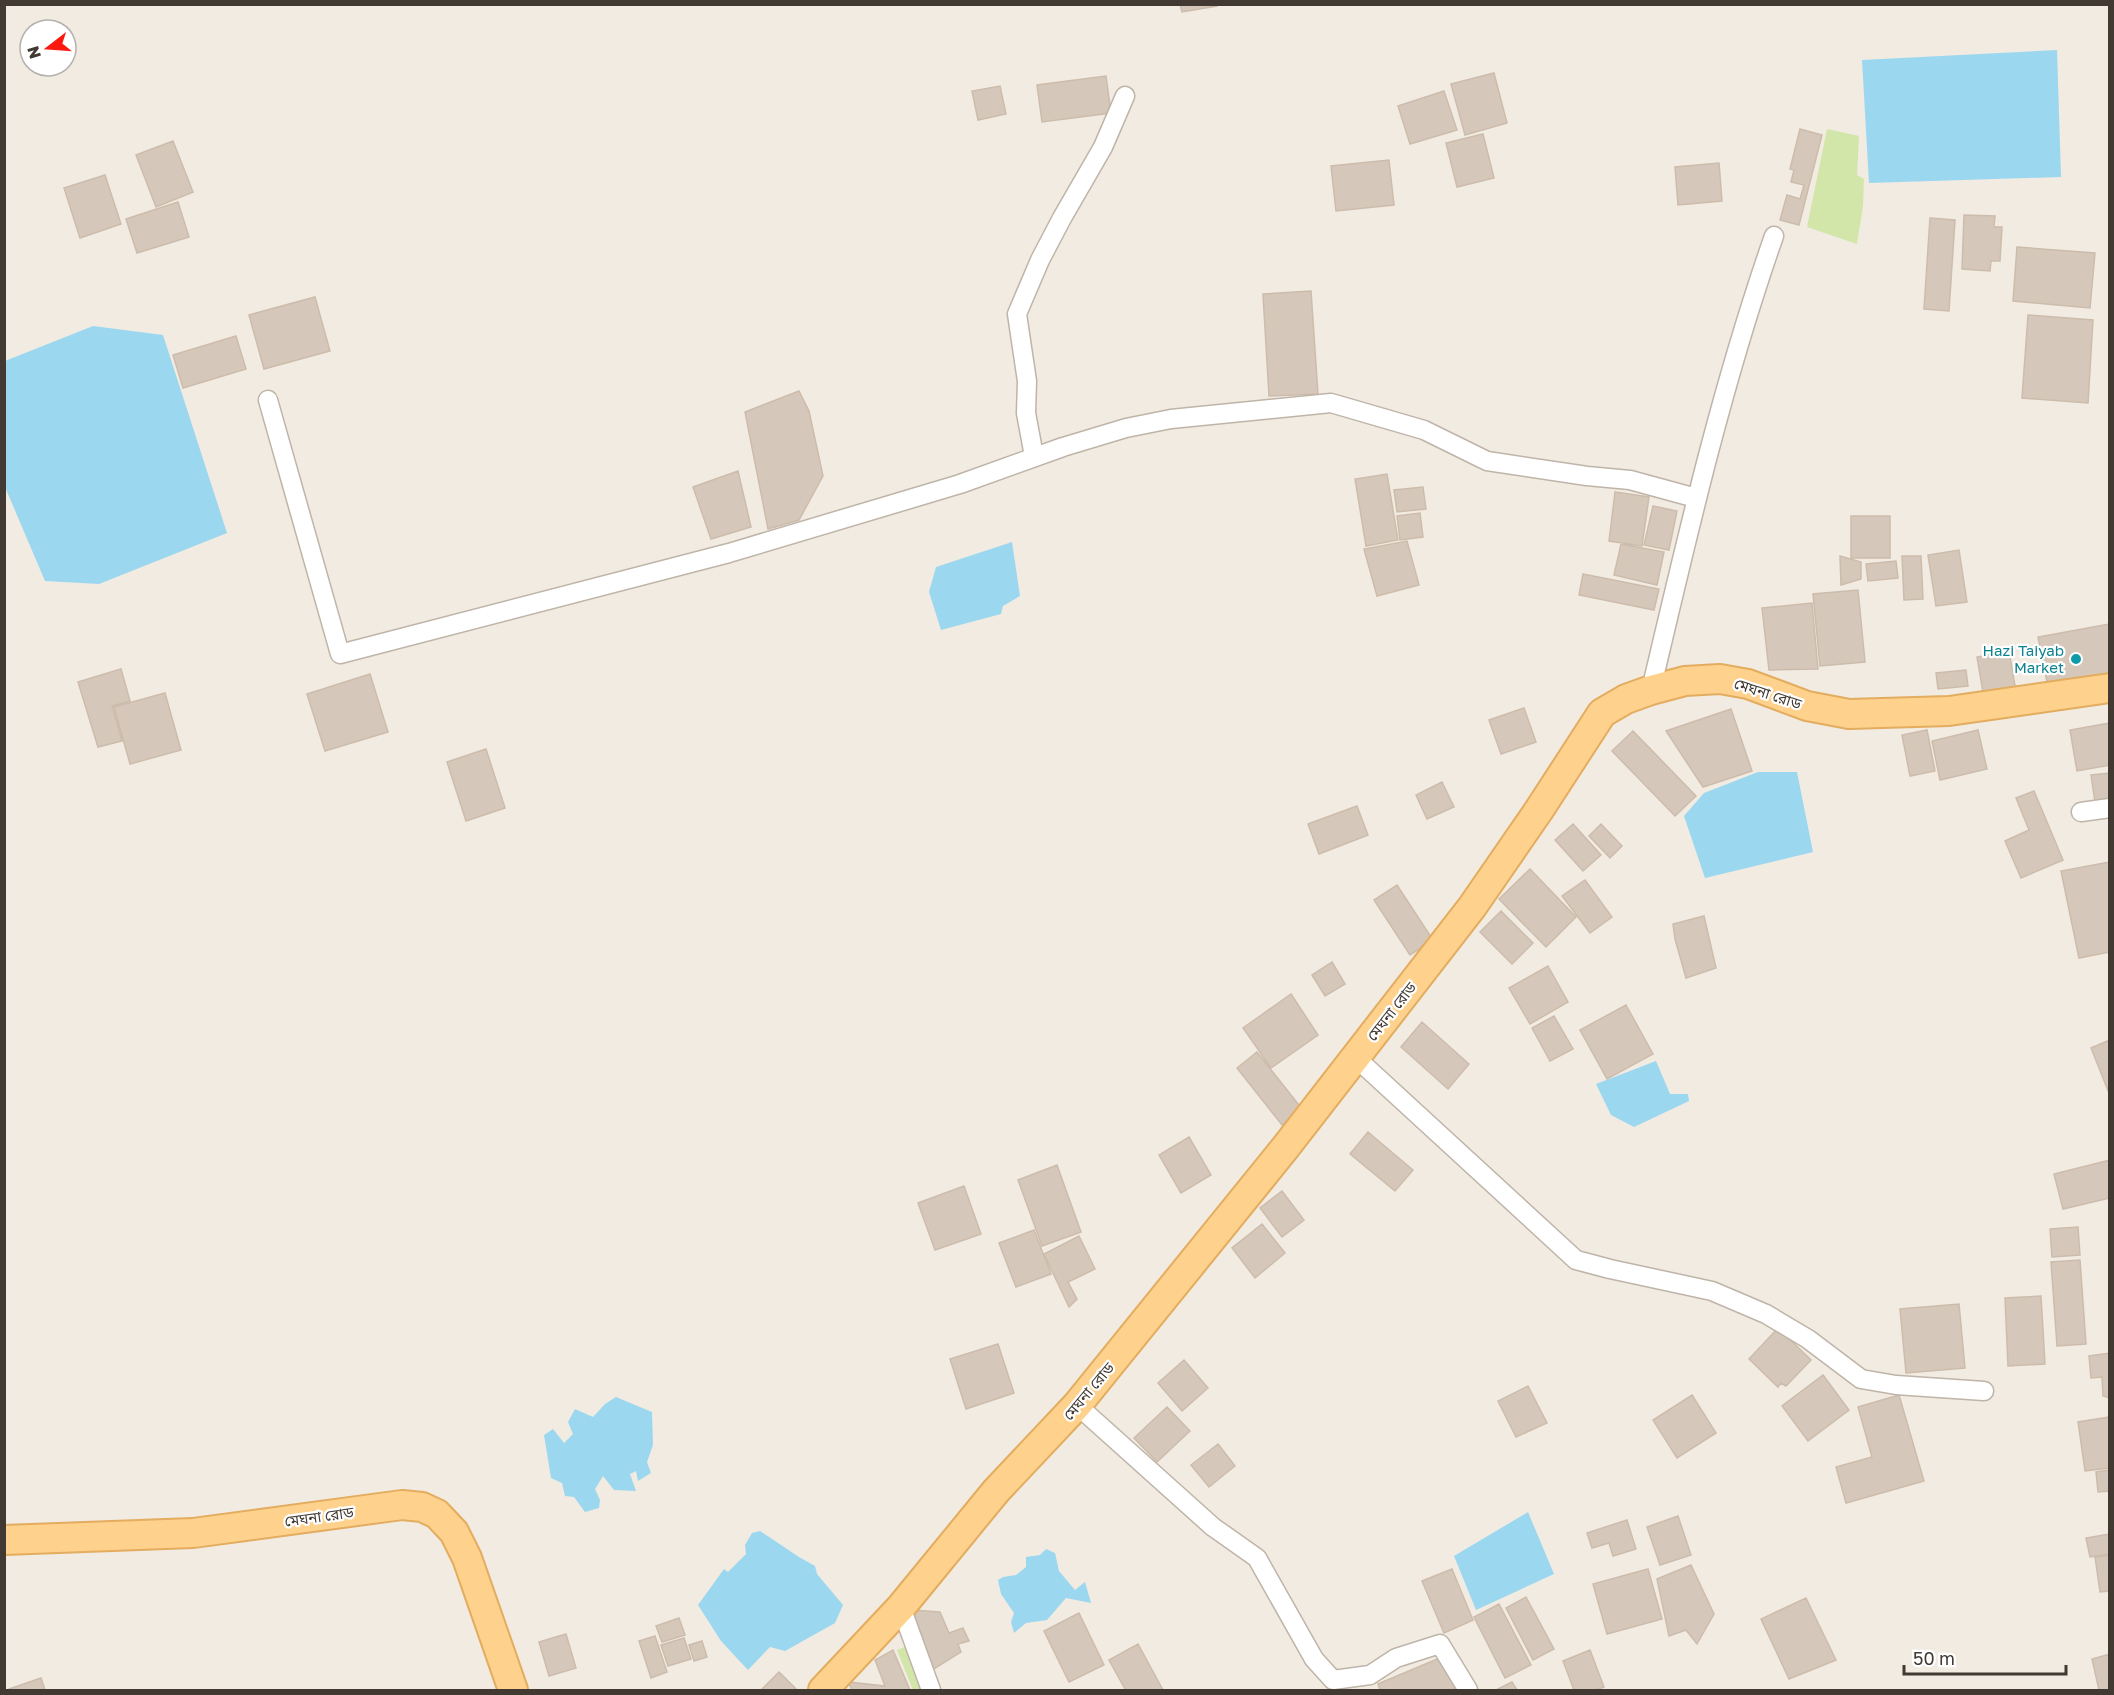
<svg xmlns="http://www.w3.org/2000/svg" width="2114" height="1695" font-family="'Golos Text','Noto Sans Bengali',sans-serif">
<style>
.green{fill:#d2e6a9}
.water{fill:#9cd7f0}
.building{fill:#d5c8ba;stroke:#cdbcab;stroke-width:1.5}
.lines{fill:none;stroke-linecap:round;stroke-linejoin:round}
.minor-casing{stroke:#bfb4a8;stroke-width:21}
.primary-casing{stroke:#e3ac5e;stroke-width:32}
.minor{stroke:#fff;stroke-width:18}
.primary{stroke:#fed28d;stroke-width:28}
.culture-dot{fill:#0f9aa8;stroke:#fff;stroke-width:2}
.labels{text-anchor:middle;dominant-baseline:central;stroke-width:4.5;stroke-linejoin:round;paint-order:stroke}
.culture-label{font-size:15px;fill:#0d838f;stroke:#fff;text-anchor:end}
.street-label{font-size:15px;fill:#423a32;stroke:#fff}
</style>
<rect width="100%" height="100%" fill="#f1ebe2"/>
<path class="green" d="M1827 129 1859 136 1857 175 1864 179 1863 206 1857 244 1807 227Z
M910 1645 925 1690H913L897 1650Z"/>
<path class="water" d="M2057 50 2061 177 1869 183 1862 60Z
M93 326 163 335 227 533 99 584 45 581 5 487V361Z
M1012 542 1020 596 1003 606 1001 614 941 630 929 592 936 567Z
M1758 772H1797L1813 852 1705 878 1684 816 1704 793Z
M1656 1061 1670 1094H1688L1689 1101 1634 1127 1611 1115 1596 1084Z
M616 1397 652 1412 653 1445 647 1462 651 1473 638 1481 636 1471 630 1474 636 1491 614 1490 603 1476 595 1489 600 1500 599 1508 585 1512 574 1497 565 1496 562 1483 551 1478 544 1435 553 1429 564 1443 573 1434 568 1422 575 1409 593 1417 605 1404Z
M1528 1512 1554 1574 1476 1610 1454 1556Z
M760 1531 799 1557 815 1566 817 1574 843 1605 835 1623 785 1651 770 1647 748 1670 721 1641 698 1605 724 1569 728 1572 746 1554 745 1545 752 1533Z
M1046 1549 1055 1553 1059 1571 1075 1590 1085 1582 1091 1603 1066 1598 1047 1620 1026 1623 1014 1633 1011 1622 1014 1613 1001 1594 998 1580 1003 1577 1016 1575 1026 1567V1557L1040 1555Z"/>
<path class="building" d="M1180 4H1217V6L1182 12Z
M1494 73 1507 123 1465 135 1451 84Z
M1106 76 1111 113 1042 122 1037 85Z
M1000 86 1006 114 978 120 972 91Z
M1444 91 1457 130 1410 144 1398 106Z
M1800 129 1822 135 1799 225 1780 220 1787 195 1800 199 1804 185 1791 182 1794 170 1790 169Z
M1483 134 1494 178 1457 187 1446 143Z
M173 141 193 192 156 207 136 155Z
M1389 160 1394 205 1336 211 1331 166Z
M1719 163 1722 201 1678 205 1675 167Z
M105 175 121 224 80 238 64 188Z
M178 202 189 237 137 253 126 219Z
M1964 215 1995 216 1994 227H2002L2000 261H1991L1990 271 1962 269Z
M1930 218 1955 220 1949 311 1924 309Z
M2017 247 2095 253 2090 308 2013 301Z
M1311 291 1318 394 1269 396 1263 294Z
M315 297 330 351 264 369 249 315Z
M2028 315 2093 320 2088 403 2022 398Z
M236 336 246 369 183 388 173 355Z
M799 391 809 411 823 476 799 520 768 529 745 412Z
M738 471 751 527 711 539 693 487Z
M1387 474 1398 540 1366 546 1355 479Z
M1423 487 1426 509 1397 512 1394 490Z
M1615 492 1649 497 1642 546 1609 541Z
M1653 506 1677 511 1669 550 1644 545Z
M1420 513 1423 537 1400 540 1397 516Z
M1851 516H1890V558H1851Z
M1407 541 1419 585 1377 596 1364 549Z
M1621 544 1664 552 1657 585 1614 575Z
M1959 550 1967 602 1936 606 1928 555Z
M1840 556 1861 562V579L1841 585Z
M1902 556H1921L1923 599 1904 600Z
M1896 561 1898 578 1868 581 1866 564Z
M1583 574 1659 589 1654 610 1579 595Z
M1858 590 1865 662 1820 666 1813 594Z
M1812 603 1818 669 1769 670 1762 608Z
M2110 624V681L2049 692 2038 637Z
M2009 651 2016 692 1984 698 1977 657Z
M121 669 130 701 112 706 122 741 98 747 78 682Z
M1966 670 1968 686 1938 689 1936 673Z
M370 674 388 732 325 751 307 694Z
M165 693 181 750 130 764 114 707Z
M1524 708 1536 742 1501 754 1489 720Z
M1731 709 1752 771 1703 787 1666 731Z
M2110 723V765L2077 771 2070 730Z
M1927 730 1935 771 1910 776 1902 735Z
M1978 730 1987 769 1940 780 1932 741Z
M1633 731 1696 796 1675 816 1612 751Z
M486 749 505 808 466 821 447 762Z
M2110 773V814L2097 816 2091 775Z
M1442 782 1454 807 1427 819 1416 795Z
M2034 791 2063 860 2021 878 2005 841 2029 830 2016 798Z
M1357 806 1368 835 1319 854 1308 824Z
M1573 824 1601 855 1583 871 1555 840Z
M1601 824 1622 846 1610 858 1589 836Z
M2110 862V952L2079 958 2061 871Z
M1530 869 1576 917 1546 947 1499 899Z
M1585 880 1612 917 1590 933 1562 896Z
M1397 885 1433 940 1410 955 1374 900Z
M1501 911 1533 943 1512 964 1480 932Z
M1704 916 1716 968 1686 978 1675 939 1673 924Z
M1332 962 1345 984 1325 996 1312 975Z
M1548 966 1568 1002 1530 1024 1509 988Z
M1291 994 1318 1035 1271 1068 1243 1028Z
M1626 1005 1653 1054 1607 1079 1580 1030Z
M1554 1016 1573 1049 1550 1061 1532 1028Z
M1422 1022 1469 1064 1448 1089 1401 1047Z
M2110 1040V1093H2109L2091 1048Z
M1257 1052 1302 1109 1282 1125 1237 1068Z
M1368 1132 1413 1170 1395 1191 1350 1154Z
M1189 1137 1211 1175 1181 1193 1159 1155Z
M2110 1160V1198L2063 1209 2054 1174Z
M1057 1165 1081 1232 1042 1246 1018 1180Z
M964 1186 981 1234 935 1250 918 1203Z
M1282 1191 1304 1220 1282 1237 1260 1208Z
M1262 1224 1285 1253 1255 1278 1232 1248Z
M2078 1227 2080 1255 2052 1257 2050 1229Z
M1034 1230 1051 1274 1016 1287 999 1243Z
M1079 1236 1095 1269 1068 1282 1077 1299 1069 1307 1044 1254Z
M2080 1260 2086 1344 2057 1346 2051 1262Z
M2041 1296 2045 1364 2008 1366 2005 1298Z
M1959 1304 1965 1368 1906 1373 1900 1309Z
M1778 1328 1811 1360 1786 1386 1781 1383 1778 1387 1749 1359Z
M998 1344 1014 1393 966 1409 950 1359Z
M2110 1353V1398L2103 1396 2102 1377 2091 1378 2089 1356Z
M1184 1360 1208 1388 1182 1411 1158 1383Z
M1823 1375 1849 1410 1808 1441 1782 1406Z
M1528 1386 1547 1423 1516 1437 1498 1401Z
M1692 1395 1716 1433 1677 1458 1653 1420Z
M1899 1395 1924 1481 1846 1503 1836 1467 1872 1457 1858 1407Z
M1167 1407 1190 1431 1157 1462 1134 1438Z
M2110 1417V1468L2085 1471 2078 1422Z
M1218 1444 1235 1466 1209 1487 1191 1465Z
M2110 1470V1491L2098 1492 2096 1472Z
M1678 1516 1691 1555 1660 1565 1647 1527Z
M1627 1520 1636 1549 1613 1556 1609 1543 1592 1548 1587 1533Z
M2110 1534V1554L2090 1557 2086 1538Z
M2110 1555V1591L2100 1592 2095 1557Z
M1691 1565 1714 1614 1697 1644 1686 1630 1669 1636 1657 1579Z
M1452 1569 1473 1620 1444 1633 1422 1581Z
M1648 1569 1662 1619 1607 1634 1593 1584Z
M1526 1597 1554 1649 1533 1660 1506 1608Z
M1806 1598 1836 1660 1789 1679 1761 1619Z
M1499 1604 1531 1665 1505 1678 1474 1617Z
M912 1610 940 1612 949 1633 963 1628 969 1641 958 1644 961 1652 932 1670Z
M1079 1613 1104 1665 1069 1682 1044 1631Z
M679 1618 685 1635 662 1642 656 1626Z
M566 1634 576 1668 549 1676 539 1642Z
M655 1636 667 1672 651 1678 639 1641Z
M684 1638 691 1659 668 1666 661 1645Z
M702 1641 707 1657 694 1661 689 1645Z
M1138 1644 1163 1690H1123L1125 1689 1109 1660Z
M893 1650 910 1690H852L848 1682 885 1686 875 1660Z
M1590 1650 1604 1687 1595 1690H1574L1563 1661Z
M2110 1654V1690H2099L2092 1659Z
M1442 1657 1456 1690H1380L1378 1684Z
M779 1672 797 1690H763L762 1689Z
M41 1678 45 1690H9V1689Z
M1512 1682 1517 1690H1496Z"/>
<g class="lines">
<g class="minor-casing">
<path id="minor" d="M268 400 340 654 729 553 960 484 1063 447 1126 428 1171 419 1331 403 1424 430 1487 461 1587 476 1630 480 1696 498
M1034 456 1026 413 1027 381 1017 314 1040 260 1062 218 1103 147 1125 96
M1651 690C1687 537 1722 384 1774 236
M2081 812 2110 808
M1355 1057 1576 1260 1610 1269 1712 1291 1766 1314 1808 1339 1861 1379 1896 1385 1984 1391
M1077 1405 1213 1527 1257 1558 1314 1659 1333 1680 1370 1675 1396 1658 1440 1644 1468 1690
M901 1607 931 1690"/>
</g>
<g class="primary-casing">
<path id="primary" d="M4 1540 193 1533 402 1505 422 1507 437 1514 454 1532 467 1558 513 1690
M823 1690 901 1607 996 1491 1077 1405 1285 1148 1472 907 1539 810 1602 713 1626 699 1651 690 1685 681 1720 679 1748 684 1807 706 1849 714 1949 711 2110 688"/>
</g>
<use href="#minor" class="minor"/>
<use href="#primary" class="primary"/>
</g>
<circle class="culture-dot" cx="2076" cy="659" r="6"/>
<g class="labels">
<g class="culture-label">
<text x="2064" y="650">Hazi Taiyab<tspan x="2064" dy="17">Market</tspan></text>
</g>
<g class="street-label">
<text transform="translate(1768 693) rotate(18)">মেঘনা রোড</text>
<text transform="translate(1391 1011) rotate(-52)">মেঘনা রোড</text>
<text transform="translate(1088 1391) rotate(-50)">মেঘনা রোড</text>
<text transform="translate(319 1516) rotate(-8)">মেঘনা রোড</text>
</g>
</g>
<rect width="2114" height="1695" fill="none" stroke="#423a32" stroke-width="12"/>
<g transform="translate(48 48) rotate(253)"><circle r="28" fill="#ffffff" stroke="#b3b0ad" stroke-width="1.5"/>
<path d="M0-4.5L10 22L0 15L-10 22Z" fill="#fb190f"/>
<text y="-9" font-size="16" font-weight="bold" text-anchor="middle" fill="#423a32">N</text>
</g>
<path d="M1904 1665v9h162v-9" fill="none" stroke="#423a32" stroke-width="3"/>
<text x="1913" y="1665" font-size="18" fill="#423a32" stroke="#ffffff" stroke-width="4.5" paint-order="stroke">50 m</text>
</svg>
